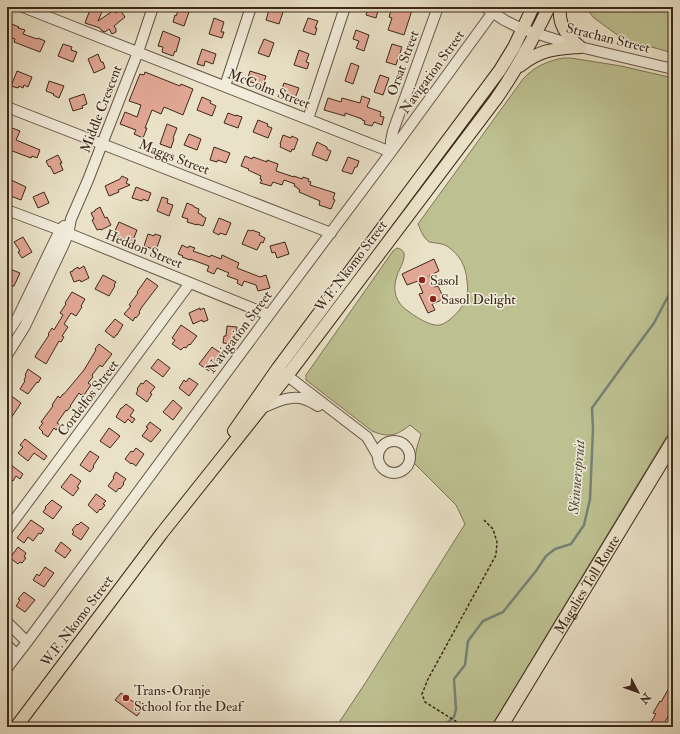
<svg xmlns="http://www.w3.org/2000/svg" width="680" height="734" font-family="'IM FELL Double Pica',serif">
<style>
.green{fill:#bdc191;stroke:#7e7455}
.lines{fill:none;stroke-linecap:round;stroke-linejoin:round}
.stream{stroke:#748276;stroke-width:2.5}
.building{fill:#e1a795;stroke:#3e2719}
.minor-casing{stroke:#695645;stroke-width:12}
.major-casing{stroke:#3e2719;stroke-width:14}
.highway-casing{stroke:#3e2719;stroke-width:16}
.path{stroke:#3e2719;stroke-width:1.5;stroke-dasharray:3 2;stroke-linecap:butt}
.minor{stroke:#f1ecdb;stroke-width:10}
.major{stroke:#eae2c8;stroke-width:12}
.highway{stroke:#eae2c8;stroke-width:14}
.poi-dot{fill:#8f2418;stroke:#f1ecdb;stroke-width:1.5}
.labels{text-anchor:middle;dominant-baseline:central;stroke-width:3;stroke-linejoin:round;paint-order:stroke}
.street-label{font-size:14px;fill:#3e2719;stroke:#f1ecdb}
.poi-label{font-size:14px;fill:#3e2719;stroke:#f1ecdb;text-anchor:start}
.water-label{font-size:15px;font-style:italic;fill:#544d40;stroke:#f1ecdb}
</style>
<rect width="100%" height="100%" fill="#eae2c8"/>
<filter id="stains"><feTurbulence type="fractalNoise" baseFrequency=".005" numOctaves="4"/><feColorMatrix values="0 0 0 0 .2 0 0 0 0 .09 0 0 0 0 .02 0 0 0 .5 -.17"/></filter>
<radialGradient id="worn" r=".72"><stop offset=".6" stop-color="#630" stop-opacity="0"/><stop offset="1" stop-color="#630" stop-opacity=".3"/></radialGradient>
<path class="green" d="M585 7H673V53L623 39 594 18Z
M563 58H571L621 66 673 78V426L491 727H336L366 682 465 524 456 505 414 463 417 447 421 434 410 425C396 436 389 438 372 431L306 380V375L393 251 397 248C412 251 399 268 397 276 393 287 394 298 403 307 410 313 429 327 440 325 449 323 463 308 466 299 468 293 468 288 467 281 466 266 460 255 447 246 442 243 434 243 429 242 423 237 421 231 418 224L523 79C534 67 547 61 563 58Z"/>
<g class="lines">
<path class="stream" d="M442 727 454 717 456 709 454 679 465 665 468 641 483 621 503 612 536 571 546 556 555 549 571 544 584 525 590 499 593 429 592 408 626 361 654 323 673 287"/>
</g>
<path class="building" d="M91 7H104L98 21 114 10 116 13 120 10 125 17 114 26 116 29V32L112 34 109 29 105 32 102 31 100 28 85 23Z
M273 7H278L284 9 279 24 266 20 269 10 271 11Z
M369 7H379L376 18 366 15Z
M392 7H413L404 35 388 30 392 18 389 17Z
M179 8 189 12 184 26 173 22 175 15 176 16Z
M214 18 224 22 221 32H224L222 38 209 34Z
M308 18 318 21 315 28H317L315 35 303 31Z
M7 22 19 27 18 28 25 30 23 34 37 39 38 38 45 41 40 52 14 42 15 39 7 36Z
M356 30 369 35 364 51 356 48 359 41 353 39Z
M163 31 180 38 176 52 175 51 173 56 162 52 163 47 158 46Z
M264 39 274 43 269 57 258 53Z
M63 44 72 47 71 50 77 52 73 62 58 56Z
M392 44 402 47 396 65 386 62Z
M202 49 216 54 213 64 205 61 204 66 197 64Z
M299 50 309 54 306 62 309 63 307 69 294 65Z
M98 54 101 62H103L105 68 94 73 88 59Z
M351 63 359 66 353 84 345 81Z
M17 71 32 77 28 87 24 85 23 88 19 86 18 88 11 86Z
M250 71 266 76 262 88 254 86V83L247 81Z
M145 72 180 86 181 84 193 89 183 115 164 107 161 114 152 110 145 128H147L143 138 134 134 136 130 120 124 125 112 137 117 141 105 129 101 140 74 144 75Z
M380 75 389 78 383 95 374 92Z
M49 81 64 86 59 98 53 95 54 94 46 91Z
M284 83 299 88 295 98 287 95V96L280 94Z
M84 94 87 104 82 106 83 108 73 111 69 99Z
M362 96 370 99 367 107 381 112 380 116 384 117 382 125 374 122 372 126 364 124 365 121 362 120V119L345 113V116L324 110 328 98 341 102 342 98 360 103Z
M202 97 211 101 210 103 216 106 212 116 197 110Z
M228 113 236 116V115L242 117 238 128 224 123Z
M258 120 268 124 267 126 272 128 268 138 253 132Z
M167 124 177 128 173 138 174 139 171 148 160 144Z
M7 126 20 131 16 140 40 150 37 158 32 156 31 158 7 149Z
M189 134 201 139 197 150 184 145Z
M283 135 291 138 292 136 298 139 294 150 292 149 291 152 280 147 281 145 280 144Z
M317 142 327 147V149L331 151 327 161 312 155Z
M214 147 230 153 226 163 218 160 217 162 210 160Z
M58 155 62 163H60L63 170 54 174 50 166 49 167 46 161Z
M245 156 252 159 253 157 267 162V160L278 164 276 171 294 177V176L302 179 303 177 309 179 308 181 311 182 310 185 335 193 333 199 335 200 331 209 319 205 320 201 299 192 300 190 298 189V188L294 186 295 184 284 180 282 185 273 182 271 186 260 183 262 180 260 179 261 176 248 170 249 169 241 166Z
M348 157 359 161 357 167H355L352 174 342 171Z
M122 176 128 179 126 183 130 185 118 190 119 192 109 196 105 186 120 179Z
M9 179 26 187 21 200 8 195 10 192 7 191V183Z
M136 187 151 193 148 201 143 199 142 201 132 198Z
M44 192 49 203 38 208 33 197Z
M162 197 168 199 167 203 173 205 169 216 157 211Z
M187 203 194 206V207L199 209 198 213 202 215V216L206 218 203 226 197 224V225L187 222 188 219 182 217Z
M100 207 105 218 107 217 111 225 101 230 100 229 97 230 92 220 94 219 91 213 95 211V210Z
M219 218 231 223 226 235 220 233 219 235 213 232Z
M119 222 137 230 132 243 116 236 117 234 114 233Z
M248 230 251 231 252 230 260 233 259 235 265 238 263 243 261 242 257 250 242 244Z
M148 234 154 236 155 234 161 236 156 250 144 246Z
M23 237 32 252 22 258 18 252 20 251 14 242Z
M285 242 289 254 277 258 275 252 272 253 270 246Z
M182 245 188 248 189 246 195 248 193 251 210 257 211 255 221 259 222 255 239 263 237 268 260 277 266 275 270 288 258 291 256 285 244 281 242 286 237 283 238 280 227 276 229 273 217 268 214 274 207 271 209 266 190 259V260L182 257 183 256 178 254Z
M434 259 439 271 429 276 434 287 438 286 444 299 432 304 435 310 428 313 419 294 423 293 418 281 407 285 402 274Z
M84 266 89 278 81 282 80 280 74 282 70 272 73 271V270L78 267 79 269Z
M10 269 20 273 14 286H12L7 296V276Z
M103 275 116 282 114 285 115 286 109 296 95 289Z
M147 278 158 286 142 307 139 312 140 313 136 318 135 317 133 321 124 314 131 306 129 305 138 293 137 292Z
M72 292 85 299 81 306 82 307 76 316 71 313 64 324 68 327 62 336 64 337 61 342 59 341 46 364 35 357 37 353 49 335 48 334 52 328 54 330 63 315 60 313 66 304 65 303Z
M200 308V310L204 308 208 320 203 322 202 320 193 324 189 313Z
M115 319 123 325 117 335H116L114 338 105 331Z
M181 325 197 336 190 345 189 344 186 348 184 347 181 350 172 344 175 340 172 338Z
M227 326 237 327 236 344 223 343 224 336H226Z
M99 344 112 354 102 367 100 365 92 375 93 377 88 383 91 385 84 395 82 394 81 395 79 393 70 406H71L67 411 66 410 57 423 60 425 56 430 54 428 48 437 42 433 43 432 39 428 43 423 41 422 53 406 52 405 58 396 60 398 63 394H64L84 370 96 350 95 349Z
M212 347 222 354 215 363 217 364 213 369 212 368 209 371 199 364Z
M158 359 170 368 163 377 151 368Z
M28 369 41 378 38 383 37 382 28 394 20 389 25 381 24 380 26 376 25 375Z
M189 378 198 384 189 396 179 388 184 380 186 382Z
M146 380 155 387 150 393 152 394 147 402 136 394 138 390 137 389 141 383 143 384Z
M10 395 21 403 7 424V400Z
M173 400 182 408 173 420 163 412Z
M126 404 134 410 130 416 135 419 132 423 128 419 125 423 116 417 121 408H122Z
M150 422 161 430 151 442 142 436 148 428 146 427Z
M109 428 120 436 110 448 100 441Z
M25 439 47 456 44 460 34 453 28 461 18 453 23 447 20 445Z
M136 448 144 454 136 466 132 463 131 464 125 459 131 451 133 452Z
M90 451 99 457 93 466 94 467 90 472 80 465Z
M7 462 23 474 20 479 16 476 13 481 12 480 7 487Z
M116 472 126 479 123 483 124 484 120 489 119 488 116 492 108 486 114 478 113 477Z
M71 474 81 481 77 487 79 488 73 496 61 487Z
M96 494 106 501 103 504 105 505 101 510 100 509 97 513 88 505Z
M52 500 62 507 53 519 43 512 46 508 45 507Z
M31 520 44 529 41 534 39 533 33 541 28 537 24 543 17 538Z
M81 522 89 528 81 540 72 534 74 532 72 530 77 524 78 525Z
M61 542 71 550 65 558 55 551Z
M18 547 26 553 24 557 26 558 22 563 20 562 18 564 10 558Z
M45 567 54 573 44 587 33 580 37 574 39 576Z
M24 592 35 600 25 612 16 606 20 600 18 599Z
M673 681V708L662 727H648L656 714 653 713 660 701 661 702Z
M121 693 135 703 137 700 145 705 137 716 115 700Z"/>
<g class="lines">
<g class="minor-casing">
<path id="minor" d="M23 7 391 152V141L393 131 438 7
M485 7 504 20 522 29 580 47 673 69
M225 86 251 7
M7 107 331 233
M308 119 345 7
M7 210 60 230 269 315
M7 334 18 317 60 230 64 226
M7 355 25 326 63 246 68 234 71 219 88 180 102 144 138 52 153 7
M281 371 367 437 378 456
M262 408C274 403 287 396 300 398 307 399 313 403 318 406
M378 457a16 16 0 1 1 32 0a16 16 0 1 1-32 0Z
M7 530 190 283
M7 622 27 642
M7 645 17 655
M7 668 27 642 269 315 391 152 493 12"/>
</g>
<g class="major-casing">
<path id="major" d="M560 7C558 25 567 36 580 47
M520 66C540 49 555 49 580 47
M234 431 278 368 500 70 514 47 533 7
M16 727 162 533 287 376 496 99C517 69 533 39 549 7"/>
</g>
<g class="highway-casing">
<g id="highway">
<path id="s1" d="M500 727 673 442"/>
</g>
</g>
<path class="path" d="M465 727 425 702 422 694 428 679 496 555 497 542 493 529 484 520"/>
<use href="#minor" class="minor"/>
<use href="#major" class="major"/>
<use href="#highway" class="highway"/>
</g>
<g class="poi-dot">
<circle cx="422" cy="280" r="4"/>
<circle cx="433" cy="299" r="4"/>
<circle cx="126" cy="698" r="4"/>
</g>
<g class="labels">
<g class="street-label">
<text transform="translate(608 38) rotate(14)">Strachan Street</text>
<text transform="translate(403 63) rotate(-70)">Orsat Street</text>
<text transform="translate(432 72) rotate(-54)">Navigation Street</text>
<text transform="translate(269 89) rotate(21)">McColm Street</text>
<text transform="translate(101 109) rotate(-69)">Middle Crescent</text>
<text transform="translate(174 157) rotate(21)">Maggs Street</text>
<text transform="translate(144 249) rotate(22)">Heddon Street</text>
<text transform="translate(351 266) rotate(-53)">W.F. Nkomo Street</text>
<text transform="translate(239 332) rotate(-53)">Navigation Street</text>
<text transform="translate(88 398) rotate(-53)">Cordelfos Street</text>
<text stroke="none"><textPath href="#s1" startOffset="167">Magalies Toll Route</textPath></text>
<text transform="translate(77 621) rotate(-53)">W.F. Nkomo Street</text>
</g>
<g class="poi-label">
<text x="430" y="280">Sasol</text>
<text x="441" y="299">Sasol Delight</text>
<text x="134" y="690">Trans-Oranje<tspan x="134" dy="16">School for the Deaf</tspan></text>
</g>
<g class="water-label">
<text transform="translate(577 477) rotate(-85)">Skinnerspruit</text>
</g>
</g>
<rect width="680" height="734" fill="none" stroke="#eae2c8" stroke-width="24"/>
<rect x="8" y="8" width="664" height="718" fill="none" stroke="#3e2719" stroke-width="2"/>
<rect x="12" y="12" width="656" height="710" fill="none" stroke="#3e2719"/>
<g transform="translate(638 692) rotate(131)" stroke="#f1ecdb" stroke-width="3" paint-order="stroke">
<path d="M0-3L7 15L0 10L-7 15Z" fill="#3e2719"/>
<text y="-6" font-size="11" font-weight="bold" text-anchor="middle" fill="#3e2719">N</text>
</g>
<rect width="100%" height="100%" filter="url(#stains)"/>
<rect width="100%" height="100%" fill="url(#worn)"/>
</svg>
